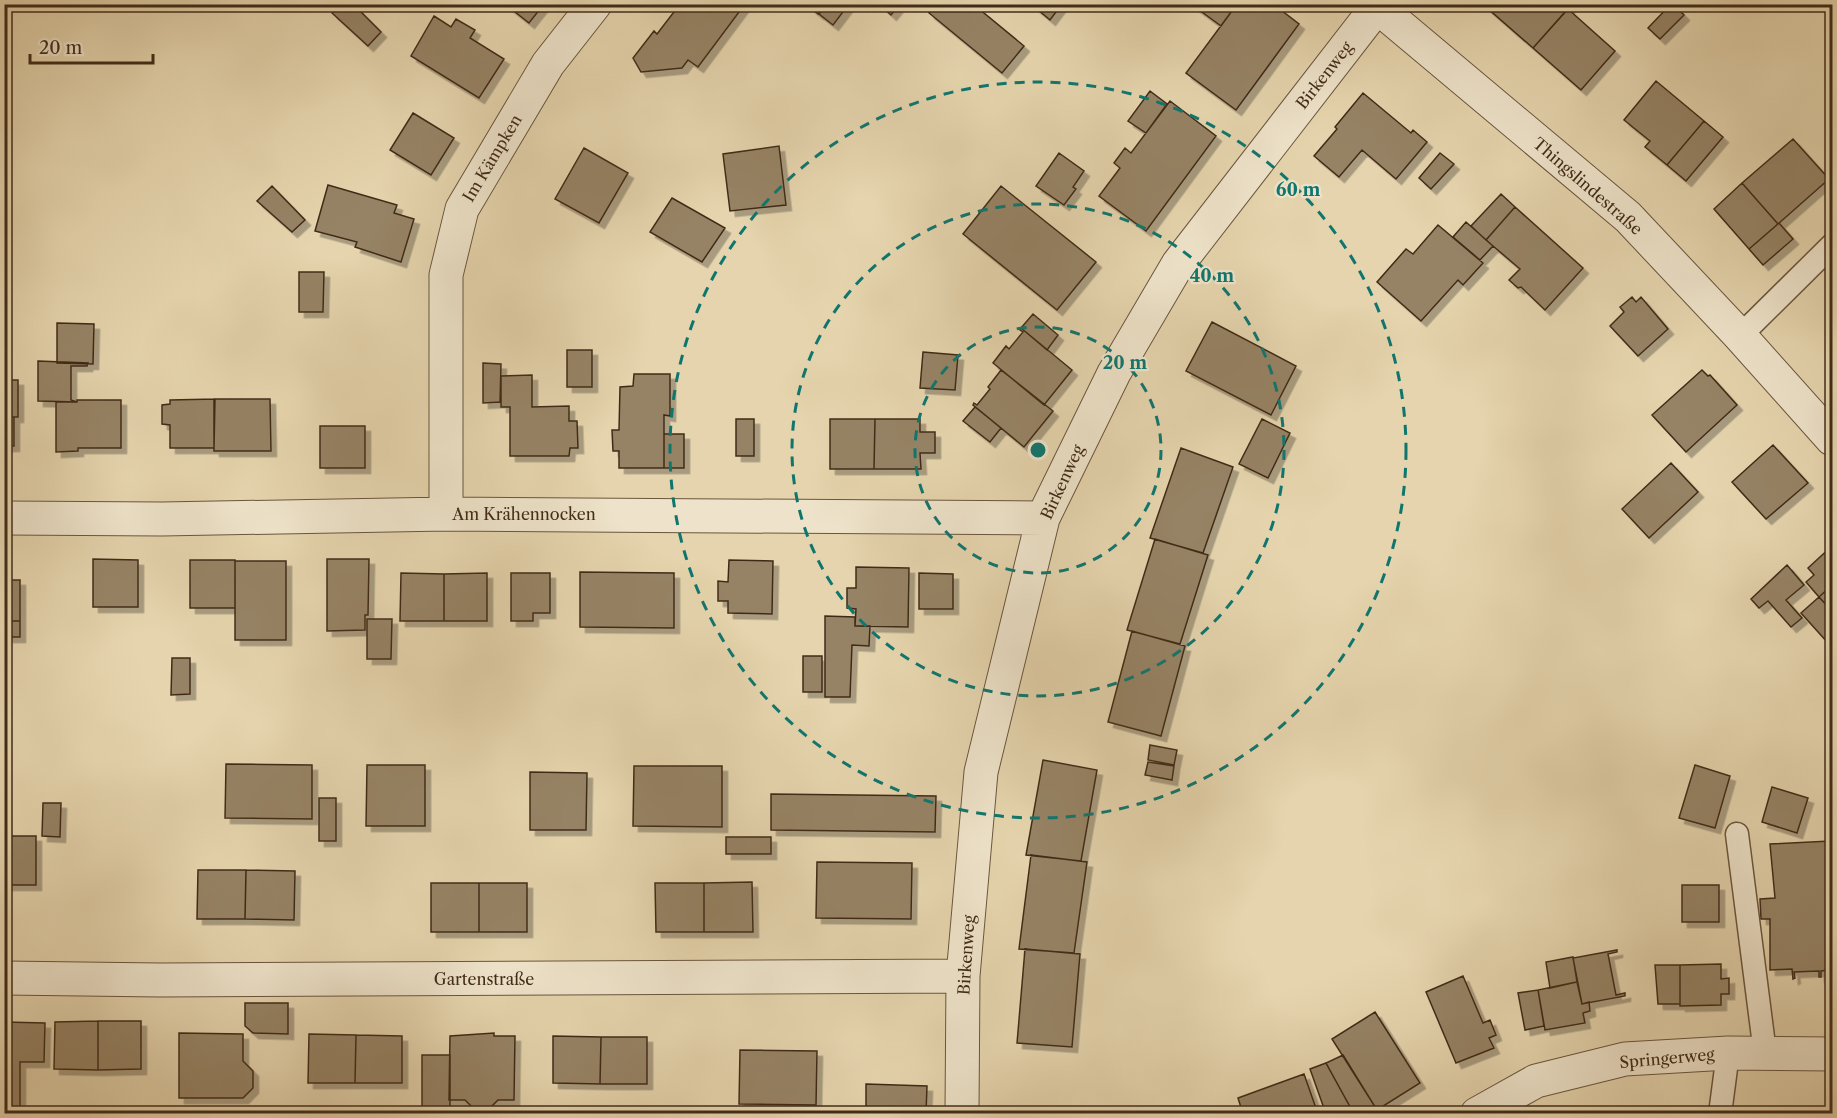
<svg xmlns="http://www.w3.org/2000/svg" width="1837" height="1118" font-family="'Libre Caslon Text',serif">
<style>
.building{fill:#968365;stroke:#412c18;stroke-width:1.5;filter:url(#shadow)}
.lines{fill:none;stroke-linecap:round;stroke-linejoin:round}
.lane-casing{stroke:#6a563d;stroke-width:25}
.street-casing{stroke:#6a563d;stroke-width:35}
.lane{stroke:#eee3ca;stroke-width:22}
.street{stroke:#eee3ca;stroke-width:33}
.ring{fill:none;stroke:#0f766e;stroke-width:3;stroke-dasharray:10 8}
.labels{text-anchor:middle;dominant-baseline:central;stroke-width:4.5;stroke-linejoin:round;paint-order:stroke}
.street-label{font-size:16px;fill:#412c18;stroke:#eee3ca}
.centre{fill:#0f766e;stroke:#eee3ca;stroke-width:3}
.ring-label{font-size:18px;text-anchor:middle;font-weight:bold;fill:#0f766e;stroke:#eee3ca;stroke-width:4.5;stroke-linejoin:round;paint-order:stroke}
</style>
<defs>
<filter id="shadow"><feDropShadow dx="5.5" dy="5.5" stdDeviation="0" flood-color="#0004"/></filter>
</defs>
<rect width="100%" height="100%" fill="#e5d4ad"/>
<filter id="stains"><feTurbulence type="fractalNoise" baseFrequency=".00333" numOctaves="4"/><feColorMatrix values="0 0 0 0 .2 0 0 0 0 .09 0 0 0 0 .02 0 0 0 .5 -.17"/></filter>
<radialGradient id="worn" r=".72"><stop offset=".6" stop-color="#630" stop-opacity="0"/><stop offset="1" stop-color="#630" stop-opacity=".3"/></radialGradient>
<path class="building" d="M340 4H353L381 32 368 46 332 13Z
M505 4H544L529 23Z
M680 4H745L698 67 688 60 682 68 641 72 633 58 654 31 657 34Z
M806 4H826L818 14Z
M826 4H849L833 25 819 14Z
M879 4H900L891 15Z
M936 4H973L1024 46 1002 73 929 13Z
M1031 4H1062L1050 20Z
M1191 4H1237L1221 26Z
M1237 4H1273L1299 24 1236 110 1186 73Z
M1488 4H1572L1533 48 1486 7Z
M1671 4H1673L1684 15 1660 39 1648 28Z
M1568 9 1615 51 1581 90 1533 48Z
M434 16 451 27 456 19 475 30 470 38 504 59 479 98 411 56Z
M1656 81 1704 121 1667 165 1645 147 1650 141 1624 120Z
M1150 91 1167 104 1146 133 1128 121Z
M1363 93 1411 133 1413 130 1427 142 1396 179 1362 150 1339 177 1314 156 1337 129 1335 127Z
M1170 101 1216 136 1146 231 1099 196 1120 168 1114 163 1125 148 1131 153Z
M413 113 454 138 431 175 390 150Z
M1704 121 1723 137 1686 181 1667 165Z
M1793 139 1829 179 1778 224 1742 183Z
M779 146 786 205 730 211 723 154Z
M584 148 628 173 599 223 555 199Z
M1059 153 1084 171 1073 187 1076 189 1064 205 1036 186Z
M1440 153 1454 164 1431 189 1419 178Z
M1742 183 1778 224 1749 249 1714 209Z
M328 185 397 205 394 213 414 219 401 262 355 247 357 242 315 231Z
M272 186 305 220 292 232 257 201Z
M1001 186 1096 262 1057 310 963 234Z
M1501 194 1515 207 1486 240 1471 226Z
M672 198 725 228 702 262 650 232Z
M1515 207 1583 268 1545 310 1521 287 1518 288 1509 280 1520 269 1486 240Z
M1466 222 1493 246 1480 260 1453 237Z
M1779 223 1793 239 1763 265 1749 249Z
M1438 225 1483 263 1463 285 1458 280 1421 321 1377 282 1406 249 1413 254Z
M299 272H324L323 312H299Z
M1632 297 1636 302 1641 297 1668 329 1638 356 1610 326 1624 312 1620 307Z
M1033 314 1058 335 1047 350 1021 328Z
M1212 322 1296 366 1271 415 1186 371Z
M57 323 94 324 93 364 57 363Z
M1021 328 1072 370 1044 405 993 363 1006 346 1009 349 1023 332 1020 330Z
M567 350H592V387H567Z
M923 352 958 355 955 390 920 388Z
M38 361 88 363 87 366H71V400L77 402 38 401Z
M483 363 501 364 500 402 483 403Z
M1001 370 1053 411 1024 447 973 405 974 403 977 405 990 389 988 387Z
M1702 370 1708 376 1710 375 1737 405 1686 452 1652 415Z
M634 374H670V416L664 415V468H619V451H613L612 430H619L620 387 633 386Z
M532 375V407L569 406V421H577L578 448H570L569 456H510V407H501V376Z
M4 380H18V417H4Z
M214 399H270L271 451H214Z
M215 399 214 448H170V425L162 424V405L170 404V400Z
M77 400H121V448H78V451L56 452V402H77Z
M975 407 1001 428 990 442 963 421Z
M4 417H14V446H5L4 465Z
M736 419H754V456H736Z
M830 419H875L874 469H830Z
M875 419H920V432H935V453H920L921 469H874Z
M1262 419 1290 433 1268 478 1239 464Z
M320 426H365V468H320Z
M664 434H684V468H664Z
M1773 445 1808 483 1766 519 1732 482Z
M1181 448 1233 467 1203 553 1150 538Z
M1671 463 1698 492 1649 538 1622 509Z
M1155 539 1208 555 1180 644 1127 630Z
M1832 546V585L1819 597 1806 582 1814 575 1808 568Z
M93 559 138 560V607H93Z
M327 559H369L368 615H365V630L327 631Z
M190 560H235V608H190Z
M729 560 773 561 772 614 728 613V601H718V581L728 582Z
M235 561H286V640H235Z
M1787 565 1804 585 1786 600 1802 618 1791 627 1768 601 1759 608 1751 599Z
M856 567 909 568 908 627 855 626 856 609 847 608V588H856Z
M580 572 674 573V628L580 627Z
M401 573 444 574V621H400Z
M487 573V621H444V574Z
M511 573H550V613H533V621H511Z
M919 573 953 574V609H919Z
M4 580H20V621H4Z
M1832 585V611L1819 597Z
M1819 597 1832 611V639L1828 643 1801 613Z
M825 616 855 617V626H870L869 646 852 645 850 697H825Z
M367 619H392L391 659H367Z
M4 621H20V637H4Z
M1132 631 1185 646 1161 736 1108 722Z
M803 656H822V692H803Z
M172 658H190V694L171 695Z
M1150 745 1177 750 1174 765 1148 760Z
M1043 760 1097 770 1081 861 1026 855Z
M1148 762 1174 766 1172 780 1145 775Z
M226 764 312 765V819L225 818Z
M367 765H425V826H366Z
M1695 765 1730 776 1715 828 1679 818Z
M634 766H722V827L633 826Z
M530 772 587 773 586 830H530Z
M1772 787 1808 798 1797 833 1762 822Z
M771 794 936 796 935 832 771 830Z
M319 798H336V841H319Z
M43 803H61L60 837 42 836Z
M4 836H36V885H4Z
M726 837H771V854H726Z
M1830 841 1831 844H1832V907H1827L1830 970 1821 971V977H1819V971L1794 972 1795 978 1793 979 1792 969 1770 970V919H1761L1760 899 1775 898 1770 844Z
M1031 855 1087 862 1074 953 1019 949Z
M817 862 912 863 911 919 816 918Z
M198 870H246L245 919H197Z
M246 870 295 871 294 920 245 919Z
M752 882 753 932H704V883Z
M431 883H479V932H431Z
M479 883H527V932H479Z
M655 883H704V932H656Z
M1682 885H1719V922H1682Z
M1025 949 1080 954 1072 1047 1017 1043Z
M1617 950V952L1608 954 1616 995 1625 993V996L1582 1004 1573 958Z
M1573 957 1577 982 1550 988 1546 962Z
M1721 964V979L1729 978V994H1721V1005L1680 1006V965Z
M1655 965H1680V1004H1658Z
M1463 976 1483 1023 1490 1020 1496 1035 1489 1038 1494 1048 1456 1063 1426 992Z
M1577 982 1582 1004 1589 1002 1590 1011 1583 1013 1585 1023 1545 1030 1538 990Z
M1538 990 1544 1026 1525 1030 1518 993Z
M245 1003H288V1034L253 1033 245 1026Z
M1375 1012 1420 1083 1377 1110 1332 1039Z
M98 1021V1070L54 1069 55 1022Z
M98 1021H141V1069L98 1070Z
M4 1022 45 1023 44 1062H20V1114H4Z
M179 1033 243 1034V1061L253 1071V1088L243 1098H179Z
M494 1033V1036H515L514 1100H498L491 1107H472L465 1100H449L450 1036Z
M309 1034 356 1035 355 1083H308Z
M356 1035 402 1036V1083H355Z
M553 1036 601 1037 600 1084 553 1083Z
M601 1037H647V1084H600Z
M740 1050 817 1051 816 1105 739 1104Z
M422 1055H450V1110H422Z
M1343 1055 1377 1110 1371 1114H1354L1326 1063Z
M1326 1063 1354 1114H1326L1310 1069Z
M1304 1074 1318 1114H1243L1238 1098Z
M866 1084 927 1086 926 1114H866Z
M1636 1108 1705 1109V1114H1636Z"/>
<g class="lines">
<g class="lane-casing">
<path id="lane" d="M1740 336 1832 245
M1737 834 1765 1053
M1720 1114 1728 1053"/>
</g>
<g class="street-casing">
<path id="street" d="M1374 4 1628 217 1740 336 1832 439
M446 514V275L462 209 548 64 595 4
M4 518 162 519 446 514 1043 518
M4 978 160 980 963 976
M962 1114 963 976 981 772 1043 518 1114 373 1178 264 1377 7
M1477 1114 1536 1081 1625 1059 1728 1053 1832 1054"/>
</g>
<use href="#lane" class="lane"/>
<use href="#street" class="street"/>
</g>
<g class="ring">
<circle cx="1038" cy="450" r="123"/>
<circle cx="1038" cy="450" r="246"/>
<circle cx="1038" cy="450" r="368"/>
</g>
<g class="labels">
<g class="street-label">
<text transform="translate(1324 75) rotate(-52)">Birkenweg</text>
<text transform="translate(492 158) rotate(-59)">Im Kämpken</text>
<text transform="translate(1588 186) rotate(41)">Thingslindestraße</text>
<text transform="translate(1062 482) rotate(-65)">Birkenweg</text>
<text x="524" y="514">Am Krähennocken</text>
<text transform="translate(966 955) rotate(-86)">Birkenweg</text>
<text x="484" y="979">Gartenstraße</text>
<text transform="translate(1667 1058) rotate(-5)">Springerweg</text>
</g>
</g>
<circle cx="1038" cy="450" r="9" class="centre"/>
<g class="ring-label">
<text x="1298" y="196">60 m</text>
<text x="1212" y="282">40 m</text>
<text x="1125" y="369">20 m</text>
</g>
<rect width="1837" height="1118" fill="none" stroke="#e5d4ad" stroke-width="24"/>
<rect x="6" y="6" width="1825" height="1106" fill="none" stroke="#412c18" stroke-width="3"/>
<rect x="12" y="12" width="1813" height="1094" fill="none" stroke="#412c18" stroke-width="1.5"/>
<path d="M30 54v9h123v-9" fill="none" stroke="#412c18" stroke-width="3"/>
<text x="39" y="54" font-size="18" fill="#412c18" stroke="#eee3ca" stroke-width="4.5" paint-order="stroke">20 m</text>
<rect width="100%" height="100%" filter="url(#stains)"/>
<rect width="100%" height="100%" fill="url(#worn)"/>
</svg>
